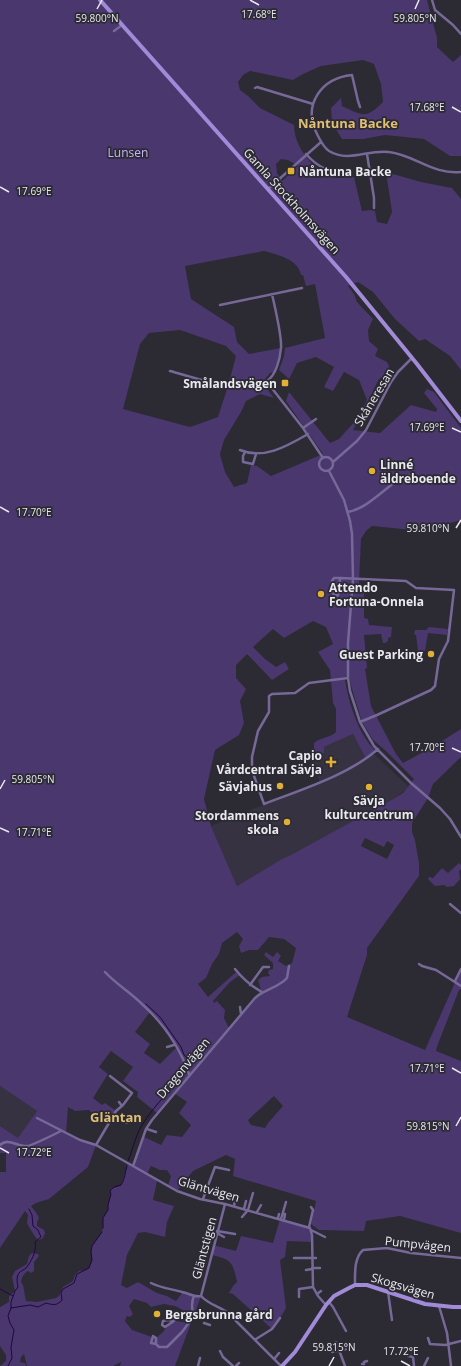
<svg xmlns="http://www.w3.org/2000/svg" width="461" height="1366" font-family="'Open Sans',sans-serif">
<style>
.built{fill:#363241}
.green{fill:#49376d;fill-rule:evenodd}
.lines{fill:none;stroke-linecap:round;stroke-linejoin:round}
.stream{stroke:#210643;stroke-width:1}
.street{stroke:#766998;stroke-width:2.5}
.secondary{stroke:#a18ad7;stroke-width:4}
.ticks{fill:none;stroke:#eae9ef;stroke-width:1.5}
.poi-dot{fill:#dfb034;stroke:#2c2a33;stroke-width:1.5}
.labels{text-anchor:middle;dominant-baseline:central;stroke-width:3.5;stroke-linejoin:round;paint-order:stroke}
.park-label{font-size:12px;fill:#c8b2fe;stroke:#2c2a33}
.poi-label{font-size:12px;font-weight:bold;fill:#eae9ef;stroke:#2c2a33;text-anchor:end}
.street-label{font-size:12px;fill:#eae9ef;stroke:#2c2a33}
.neighbourhood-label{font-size:13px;font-weight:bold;fill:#dfbf75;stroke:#2c2a33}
.ticks-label{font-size:10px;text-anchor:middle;fill:#eae9ef;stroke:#2c2a33;stroke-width:3.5;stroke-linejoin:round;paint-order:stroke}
</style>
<rect width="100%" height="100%" fill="#2c2a33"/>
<path class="built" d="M353 734 366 759 374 754 409 787 395 798 291 856 282 859 237 886 211 826 320 782 310 760 324 753V747Z
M0 1086 37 1111 18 1139 0 1126Z"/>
<path class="green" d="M0 0H427L437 38V47L453 62 461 55V156H450L424 139 385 135 363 139H342L332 123 331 108 341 98 342 106C363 116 366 119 383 102L381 84 374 64 363 60 321 66 303 74 293 80 250 71 243 75 238 82 240 90 248 96 260 108 294 125C294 147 313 171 335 177 341 179 348 177 354 177L362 211 370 210 375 211 377 222 387 224 392 212 386 172 421 182 452 188 461 199V370L450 356 425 339 419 341 395 319 373 292 358 282 348 286 354 294 357 302 373 319 368 330 369 341 378 349 375 356 387 362 389 366 387 374 379 379 353 430 380 433 411 405 436 412 437 409 424 393 427 389 434 392 461 428V520L422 531 372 526 366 531 361 539 359 583 364 592V618L368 619 369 625 392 627 391 637 388 638V641L385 643H383L381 634 364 635 367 668 365 669 371 706 396 754 403 763 434 746 461 729V757L433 784 428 798 412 823V832L415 840 419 863V876L367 948V955L347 1017 425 1050 461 969V989L459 990 438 1044 436 1051 461 1061V1233L400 1216 366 1221 364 1231 319 1230 311 1224 316 1201 233 1176 235 1159 226 1155 193 1171 177 1191 168 1186 171 1176 167 1170H160L151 1166 147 1174 157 1181 153 1200 174 1206 167 1222 165 1237 145 1232 138 1233 127 1255 121 1285 127 1288 138 1282 157 1293 167 1296 176 1301 183 1292 201 1296 194 1316 175 1306 169 1305 164 1304 151 1307 147 1303 134 1299 129 1306 133 1314 130 1317 127 1316 125 1321 132 1330 152 1337H157L163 1332 168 1325 175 1321 191 1323 175 1366H120L121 1362 113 1366H27L24 1354 21 1357 20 1362 25 1363 26 1366H0L6 1361V1355L0 1346V1307L9 1302V1296L15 1291 12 1277 15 1271 27 1264 29 1256 32 1253 38 1254 39 1256 34 1262V1271L31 1273 28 1271C23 1274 22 1277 21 1282L23 1285 26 1301 37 1302 56 1298 59 1296 63 1287 73 1281 75 1275 79 1271 86 1270 89 1268 92 1260 91 1252 92 1246 102 1232 103 1226V1218L108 1210V1205L111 1194 110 1191 112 1188C115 1187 119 1187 121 1185 122 1184 127 1166 128 1163L133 1165 144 1137 161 1145 167 1135 182 1137 191 1125 179 1113 187 1102 174 1093 157 1113 137 1097 138 1092 123 1081 133 1067 111 1051 99 1067 108 1074 93 1098 102 1105 105 1103 116 1111 108 1124 95 1116 89 1110 75 1111 68 1107 66 1133 96 1145 88 1167 49 1199 36 1203 31 1206 37 1214 39 1218 37 1222V1226L44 1230 45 1233 43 1238 39 1240 36 1238 29 1227 27 1223 28 1215 25 1211 0 1248V1172H6V1153H0V1126L18 1138 37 1111 0 1086ZM281 159 288 160 298 166 282 181 277 173 276 164ZM264 251C278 255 298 259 301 275H303L306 286 315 284 325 338 285 348 284 356 279 370 289 379 297 363 316 357 334 367 324 387 333 391 344 372 359 380 367 400 357 419 339 439 330 443 289 392 286 401 323 454 271 476 257 466 251 465 247 483 234 487 225 472 220 454 224 440 241 412 246 401 260 394 274 398 264 385 261 384 270 373 274 372 281 348 249 354 237 342 234 327 191 299 185 266ZM180 330 226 346 236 356 228 386 218 417 190 427 123 409 140 344 149 333ZM313 621 326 627 333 644 318 652 330 670 333 703 336 709V732C330 738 321 737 314 743V751L307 758 310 760 324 753V747L353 734 366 759 375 750C358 734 349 703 345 680L335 679 349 676 352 689 362 722 373 740 386 751 414 779 403 793 395 798 291 855 282 859 237 886 211 826 204 799 215 750 239 735 244 723 240 701 246 689 236 678V665L247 654 272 680 289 669 285 662 276 667 265 659 253 647 273 629 284 638ZM365 838 384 847 387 841 394 845 387 859 361 846ZM237 932 243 939 239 946 241 953 249 950H258L269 937 284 939 296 948 292 963 286 966 278 961 281 956 277 952 273 957 266 952 264 955 273 963V969L269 970 268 973 270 976 262 977 258 980 261 990 229 1028 224 1018 225 1010 217 1001 214 1003 213 1001 230 982 240 975 238 973H235L208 997 198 984 206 978 212 964 219 954 222 943ZM150 1012 168 1033 176 1048 160 1064 144 1053 150 1044 135 1032ZM274 1096 283 1106 268 1123 265 1128 251 1125 248 1120Z
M429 627 448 629 447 635 428 633 425 651H418L416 635 414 634 415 630H426Z
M459 863 461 865V869L459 871 460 879 454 886 447 887 444 885 435 886 428 879 429 877 433 878 442 868 448 873Z
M280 1219 310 1228 312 1242 287 1241 285 1257 280 1260 286 1308 276 1325 272 1329 233 1294 229 1293 233 1286 237 1282C233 1262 231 1259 211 1255L213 1245 236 1251 241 1236 273 1243Z"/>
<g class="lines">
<path class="stream" d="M146 1004 160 1017 181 1047 184 1055 187 1058 188 1063 187 1065
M128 1161C133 1149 136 1133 144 1122 156 1103 174 1088 185 1068
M103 1228V1218L108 1210V1205L111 1194 110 1191 114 1187 121 1185C125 1180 125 1172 127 1166
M0 1289 13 1296
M11 1308 30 1305 38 1307 46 1303C53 1305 57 1306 62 1300L61 1293 63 1289 74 1283 77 1274 89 1268 92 1260 91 1252 92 1246 102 1232
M8 1366 12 1358 11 1347 14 1330 10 1323 8 1316 11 1308V1302L15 1291 18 1287C17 1283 16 1275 20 1272 22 1270 24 1270 26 1268 31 1262 37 1251 35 1242L41 1237 38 1230 33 1226 32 1215 29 1209"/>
<path class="street" d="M432 0 435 10 453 25 461 34
M114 31 122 25
M255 88 257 87 313 104
M360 107 358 101 352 75C322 78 302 104 317 134 320 140 323 147 329 151 349 163 368 149 389 152 415 155 433 175 461 172
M306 154C318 168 332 174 350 175
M367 154 374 198V208
M268 189 321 142
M220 305 302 288
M170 371C193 377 246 397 267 381 276 375 280 359 281 348 282 336 275 308 272 294
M267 382 303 428 323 458
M303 428 316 419
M240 450C264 460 287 446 308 434
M245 452 243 456V462L253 464 256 454
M319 464a7 7 0 1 1 14 0a7 7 0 1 1-14 0Z
M333 462 357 441 366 430 391 382 398 372 412 358
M329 471 344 500 350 521 352 534 353 579 348 643V678L350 691 360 722 374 746 411 783 440 808 450 819 461 837
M348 512C364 509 377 496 390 486 395 482 400 477 406 476 412 474 422 478 426 482
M340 578H334L332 581 331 592 337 596 339 593 340 578 406 581 416 588 454 590 448 641 439 659 435 686 431 690 377 715 360 722
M348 678 309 683 295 693 272 694 269 696V712L258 731 252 757V767L254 776 264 804C300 790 349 775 378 749
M450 904 461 913
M419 964 422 966 436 970 461 986
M235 969C243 979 251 986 262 992
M105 972C116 984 130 992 142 1004 163 1023 180 1048 189 1074
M455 981 461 969
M250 985 263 967H269
M240 1007 241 1014
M167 1047 174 1045
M119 1102 122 1106
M113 1116 127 1123
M37 1118 80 1140 96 1145 177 1191 200 1199 225 1204 310 1228 312 1235 313 1287 318 1296 326 1305
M147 1129 156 1132
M0 1145C8 1137 18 1147 27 1146 31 1146 55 1134 61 1131
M96 1145 116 1111 123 1105 132 1093 110 1076
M133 1166 146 1129 152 1120 255 998C265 989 278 988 287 978L289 966
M203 1199 215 1167 229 1170
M234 1206 235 1201
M244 1209 246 1201
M257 1212 261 1205
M242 1217 248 1210 253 1193
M278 1218 279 1214
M281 1219 286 1202
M284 1220 285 1214
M309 1227 313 1210 311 1207
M311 1230 325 1237
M217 1231 235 1234
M217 1233 224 1237
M294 1258H316
M312 1268H320
M306 1270 312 1269
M151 1283C161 1288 172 1289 182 1292 189 1293 194 1298 201 1296
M355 1285C355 1273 354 1258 363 1250L387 1248 411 1253 461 1258
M388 1292 392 1320
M317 1294 321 1291
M201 1296C208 1304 220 1307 228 1313L281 1366
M201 1296 225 1204
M299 1297V1289L313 1287
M329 1302 333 1307 346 1331
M439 1306 447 1333 451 1366
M174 1321 165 1327 162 1325 163 1321 168 1320 174 1321 176 1317 187 1320 193 1317C193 1309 190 1304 194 1296
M204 1323 210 1325
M428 1338 430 1344 445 1345 461 1341
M256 1339 272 1329 280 1318
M336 1342 345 1366
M156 1344 151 1343 153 1336 156 1338V1344L159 1347H167L182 1332 193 1317
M220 1351 223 1357 233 1366
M332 1352 346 1349
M408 1356 413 1357 414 1366
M275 1358 279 1353
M364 1362 367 1361
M362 1364H364
M198 1366 200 1358
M236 1366 239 1363
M424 1366 428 1358"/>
<path class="secondary" d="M100 0 346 277 417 364 461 421
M282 1366 295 1352 326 1305 334 1296 349 1288 355 1285H367L425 1304 453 1307H461"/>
</g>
<path class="ticks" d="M250 0 259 5M97 9 102 0M415 9 419 0M452 107 461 112M0 187 9 192M452 428 461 432M0 507 9 512M456 528 461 520M452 748 461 752M0 789 5 780M0 828 9 832M452 1068 461 1073M456 1126 461 1117M0 1148 9 1153M401 1361 410 1366M329 1366 334 1357"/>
<g class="poi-dot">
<rect x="287" y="167" width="8" height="8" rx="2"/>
<rect x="281" y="379" width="8" height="8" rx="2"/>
<circle cx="372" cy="471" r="4"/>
<circle cx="321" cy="594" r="4"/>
<circle cx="431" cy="654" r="4"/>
<path d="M329 756h4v4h4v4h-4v4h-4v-4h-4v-4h4z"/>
<circle cx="280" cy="786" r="4"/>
<circle cx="369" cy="787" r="4"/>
<circle cx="287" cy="822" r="4"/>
<circle cx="157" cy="1314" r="4"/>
</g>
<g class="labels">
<g class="park-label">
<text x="128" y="152">Lunsen</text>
</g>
<g class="poi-label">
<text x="299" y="171" text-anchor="start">Nåntuna Backe</text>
<text x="277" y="383">Smålandsvägen</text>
<text x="380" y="464" text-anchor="start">Linné<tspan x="380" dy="14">äldreboende</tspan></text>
<text x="329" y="587" text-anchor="start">Attendo<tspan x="329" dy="14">Fortuna-Onnela</tspan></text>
<text x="423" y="654">Guest Parking</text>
<text x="322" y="755">Capio<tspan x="322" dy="14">Vårdcentral Sävja</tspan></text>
<text x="272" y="786">Sävjahus</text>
<text x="369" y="800" text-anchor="middle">Sävja<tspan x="369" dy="14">kulturcentrum</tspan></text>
<text x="279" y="815">Stordammens<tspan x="279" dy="14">skola</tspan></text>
<text x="165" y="1314" text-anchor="start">Bergsbrunna gård</text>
</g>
<g class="street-label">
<text transform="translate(292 201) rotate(48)">Gamla Stockholmsvägen</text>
<text transform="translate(374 397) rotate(-59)">Skåneresan</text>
<text transform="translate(183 1068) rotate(-50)">Dragonvägen</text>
<text transform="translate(209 1189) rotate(16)">Gläntvägen</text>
<text transform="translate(418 1244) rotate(6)">Pumpvägen</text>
<text transform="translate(204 1248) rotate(-75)">Gläntstigen</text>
<text transform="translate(403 1286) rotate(16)">Skogsvägen</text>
</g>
<g class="neighbourhood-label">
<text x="348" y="123">Nåntuna Backe</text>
<text x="116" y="1117">Gläntan</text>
</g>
</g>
<g class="ticks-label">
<text x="259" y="18">17.68°E</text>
<text x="97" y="22">59.800°N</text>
<text x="415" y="22">59.805°N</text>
<text x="427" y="111">17.68°E</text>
<text x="34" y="195">17.69°E</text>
<text x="427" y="431">17.69°E</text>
<text x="34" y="516">17.70°E</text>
<text x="428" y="532">59.810°N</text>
<text x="427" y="751">17.70°E</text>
<text x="33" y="783">59.805°N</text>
<text x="34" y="836">17.71°E</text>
<text x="427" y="1072">17.71°E</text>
<text x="428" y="1130">59.815°N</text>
<text x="34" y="1156">17.72°E</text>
<text x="334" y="1351">59.815°N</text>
<text x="401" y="1355">17.72°E</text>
</g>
</svg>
